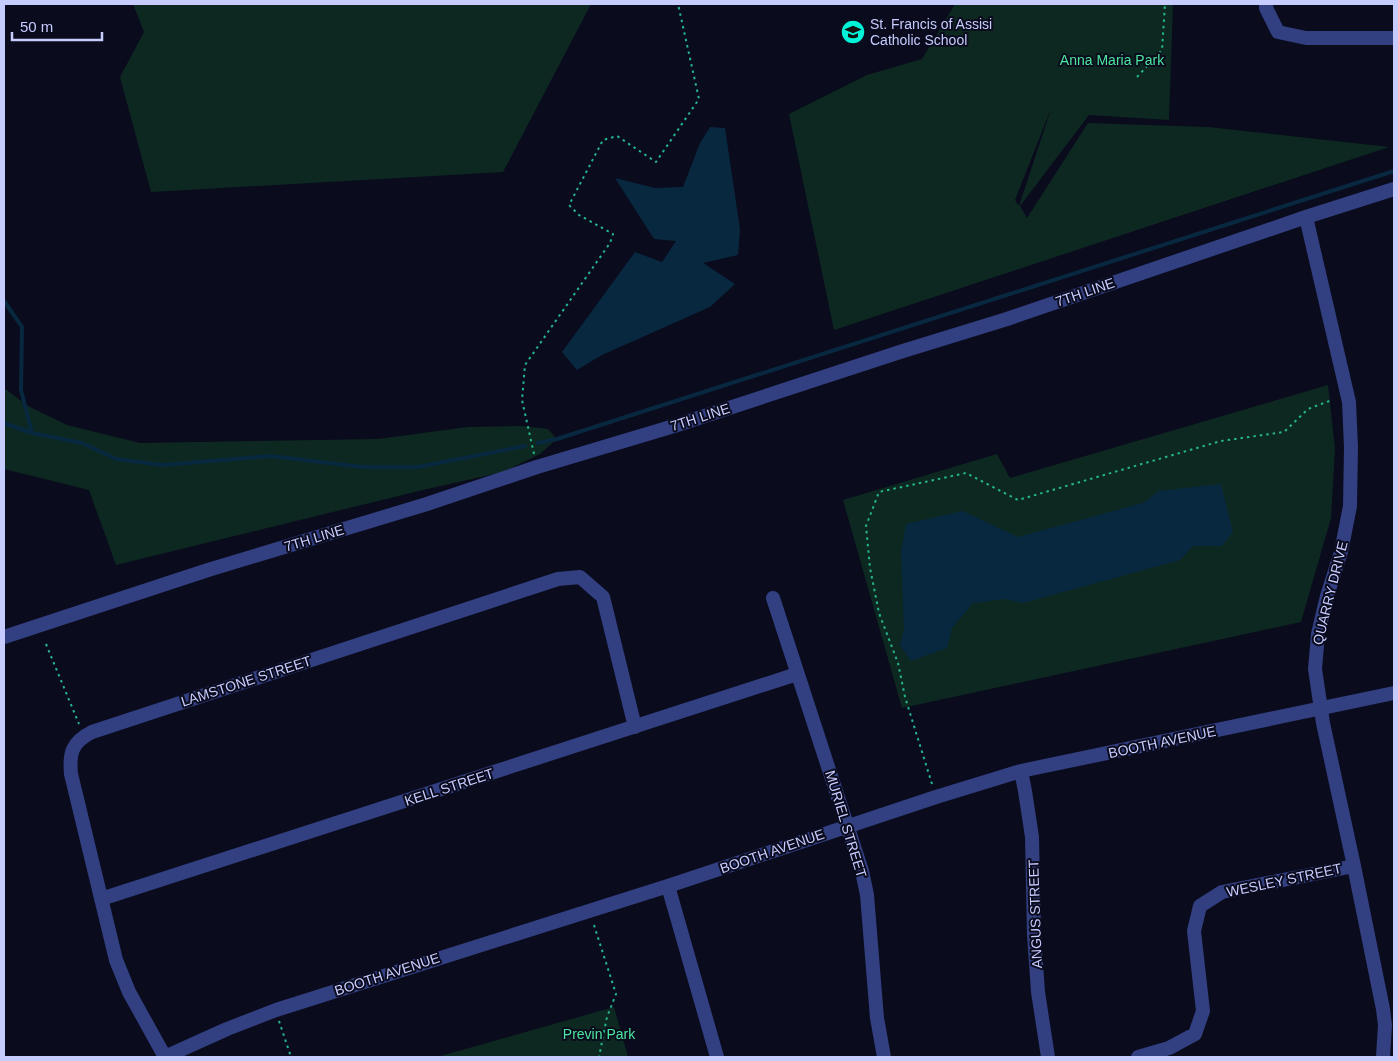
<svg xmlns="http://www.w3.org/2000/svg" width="1398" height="1061" font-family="Helvetica,sans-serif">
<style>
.green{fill:#0d2821;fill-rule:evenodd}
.water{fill:#08283f}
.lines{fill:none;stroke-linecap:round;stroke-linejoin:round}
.stream{stroke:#08283f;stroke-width:4}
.path{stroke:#25b58e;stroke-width:2;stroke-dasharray:2.5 4;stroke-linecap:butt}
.minor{stroke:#323f80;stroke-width:14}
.labels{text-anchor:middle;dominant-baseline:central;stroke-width:4;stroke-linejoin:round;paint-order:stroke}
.poi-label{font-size:14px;fill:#c7ccff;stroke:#0a0b1d;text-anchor:start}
.park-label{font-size:14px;fill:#4ce69f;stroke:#0a0b1d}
.street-label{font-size:14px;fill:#c7ccff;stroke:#0a0b1d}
</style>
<rect width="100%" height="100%" fill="#0a0b1d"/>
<path class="green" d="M133 4H591L503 172 151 192 120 77 144 32Z
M955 4H1173L1169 120 1089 115 1020 206 1027 218 1088 123 1208 127 1389 147 834 330 789 114 867 75 922 59ZM1050 111V112L1019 206 1015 200Z
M1328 385 1335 449 1331 518 1301 622 902 708 843 500 997 454 1010 478Z
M4 388 28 406 67 425 140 443 378 439 468 427 522 426 548 429 557 439 540 454 503 472 423 490 116 565 89 490 4 469Z
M614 1007 628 1057H437Z"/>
<path class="water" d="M710 127 725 128 740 229 738 255 703 263 735 284 710 307 602 355 577 370 562 352 635 252 662 262 676 241 654 239 615 178 655 188 683 187 700 143Z
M1221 484 1233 532 1222 546H1193L1180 560 1023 603 1004 599 973 603 952 628 947 648 911 661 900 645 904 630 901 553 906 524 963 511 1018 537 1143 503 1159 491Z"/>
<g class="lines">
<path class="stream" d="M4 301 22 327 21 390 32 433
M4 423 32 433 82 443 116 459 163 465 271 456 362 467H418L525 446
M538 443 557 439 1394 171"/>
<path class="path" d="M1137 77 1162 50 1165 4
M534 454 522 400 525 365 610 243 613 234 579 215 569 205 603 140 617 136 656 162 699 99 678 4
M46 644 79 724
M932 784 905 697 898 663 879 613 870 568 866 526 879 492 966 473 1018 500 1221 441 1284 432 1308 409 1332 400
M594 925 616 994 607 1017 599 1057
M279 1021 291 1057"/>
<path class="minor" d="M1266 4V8L1278 32 1306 38H1394
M1306 217 1349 402 1351 447 1350 506 1341 552 1327 596 1318 634 1315 669 1323 723 1354 866 1383 1009 1385 1025 1383 1057
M773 598 862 871 867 895 877 1018 884 1057
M4 637 208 570 427 504 537 467 674 426 903 351 1007 319 1306 217 1394 189
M1021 771 1025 791 1032 837 1034 934 1038 992 1048 1057
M668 886 717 1057
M101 899 797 674
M165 1057 227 1029 276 1010 668 886 936 797 1021 771 1394 693
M165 1057 129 992 116 960 71 774C69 753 72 742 92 732L558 579 580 577 603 597 635 727
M1138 1057 1169 1048 1195 1034 1203 1011 1194 931 1200 906 1222 892 1354 866"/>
</g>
<defs>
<g id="school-disc" transform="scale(1.25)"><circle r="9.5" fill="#00f2d7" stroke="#0a0b1d"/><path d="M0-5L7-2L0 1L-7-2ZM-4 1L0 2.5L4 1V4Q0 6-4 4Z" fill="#111"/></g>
</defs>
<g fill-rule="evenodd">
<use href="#school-disc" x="853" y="32"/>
</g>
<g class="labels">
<g class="poi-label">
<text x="870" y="24">St. Francis of Assisi<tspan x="870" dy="16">Catholic School</tspan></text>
</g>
<g class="park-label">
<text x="1112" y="60">Anna Maria Park</text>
<text x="599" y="1034">Previn Park</text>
</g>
<g class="street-label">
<text transform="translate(1085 292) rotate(-19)">7TH LINE</text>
<text transform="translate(700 417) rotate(-18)">7TH LINE</text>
<text transform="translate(314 538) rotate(-17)">7TH LINE</text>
<text transform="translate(1330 593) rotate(-76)">QUARRY DRIVE</text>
<text transform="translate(246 681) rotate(-18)">LAMSTONE STREET</text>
<text transform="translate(1162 742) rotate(-12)">BOOTH AVENUE</text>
<text transform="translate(449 787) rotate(-18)">KELL STREET</text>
<text transform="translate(846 824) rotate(73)">MURIEL STREET</text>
<text transform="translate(772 851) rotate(-19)">BOOTH AVENUE</text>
<text transform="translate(1284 880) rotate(-12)">WESLEY STREET</text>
<text transform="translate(1035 914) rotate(-92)">ANGUS STREET</text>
<text transform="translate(387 974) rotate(-18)">BOOTH AVENUE</text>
</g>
</g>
<rect width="1398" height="1061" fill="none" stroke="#c7ccff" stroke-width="10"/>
<path d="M12 32v8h90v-8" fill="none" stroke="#c7ccff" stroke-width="2.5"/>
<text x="20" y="32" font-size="15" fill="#c7ccff" stroke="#0a0b1d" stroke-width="4" paint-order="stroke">50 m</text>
</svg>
